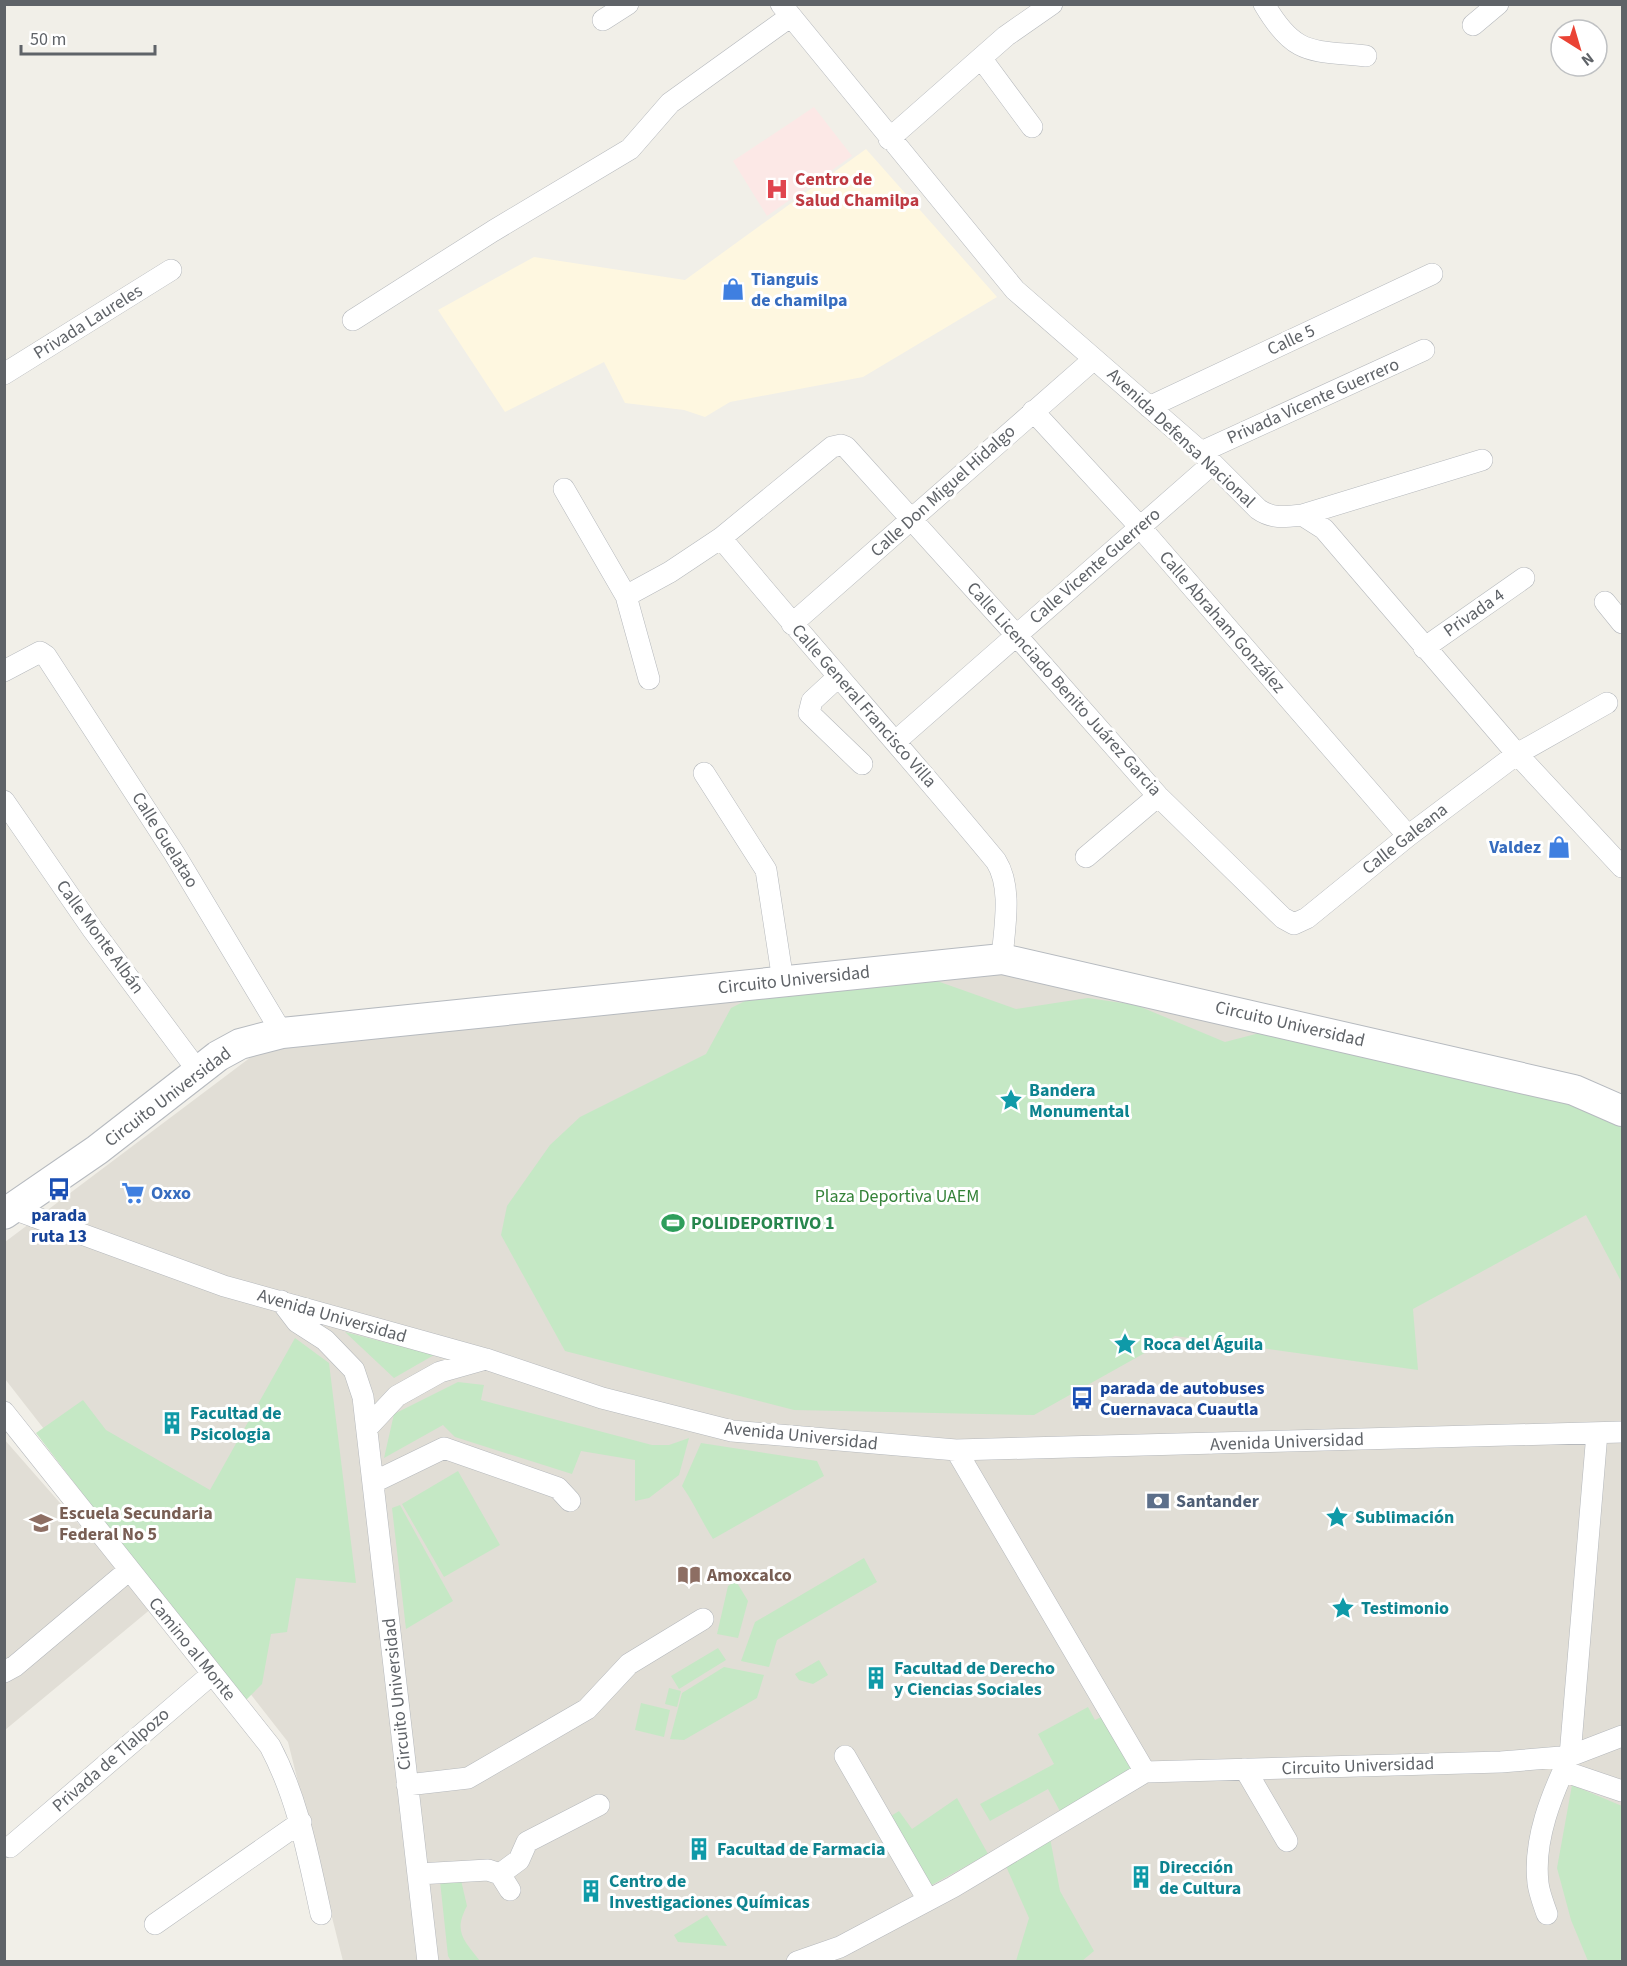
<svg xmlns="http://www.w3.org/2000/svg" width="1627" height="1966" font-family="'Source Sans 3',sans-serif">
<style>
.commercial{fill:#fef7e0}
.education{fill:#e1ded6}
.medical{fill:#fce8e6}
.green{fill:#c5e8c5}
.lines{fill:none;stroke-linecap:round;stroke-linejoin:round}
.street-casing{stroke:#b5b8bc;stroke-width:22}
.secondary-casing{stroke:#b6babf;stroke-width:32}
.street{stroke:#fff;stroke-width:21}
.secondary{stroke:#fff;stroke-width:30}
.labels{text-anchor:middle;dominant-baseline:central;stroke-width:6;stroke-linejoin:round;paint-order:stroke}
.health-label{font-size:18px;font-weight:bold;fill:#be3a42;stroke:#fff;text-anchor:start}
.shop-label{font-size:18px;font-weight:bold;fill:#366cbe;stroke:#fff;text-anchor:start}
.street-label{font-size:18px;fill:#5f6368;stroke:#fff}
.culture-label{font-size:18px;font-weight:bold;fill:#0d838f;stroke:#fff;text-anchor:start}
.park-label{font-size:18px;fill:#348238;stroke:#fff}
.transit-label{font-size:18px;font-weight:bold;fill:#164399;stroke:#fff}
.leisure-label{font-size:18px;font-weight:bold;fill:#27864d;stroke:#fff;text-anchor:start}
.service-label{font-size:18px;font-weight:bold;fill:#4e5e75;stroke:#fff;text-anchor:start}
.education-label{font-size:18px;font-weight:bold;fill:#785e54;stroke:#fff;text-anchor:start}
</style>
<rect width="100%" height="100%" fill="#f1efe8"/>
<path class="commercial" d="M866 149 997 297 863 377 730 402 705 417 684 410 625 403 604 362 505 412 438 310 534 257 685 280Z"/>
<path class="education" d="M995 964 1622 1121V1961H343L288 1742 5 1379V1242L259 1051 274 1046Z
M4 1439 152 1608 5 1730H4Z"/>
<path class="medical" d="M814 107 852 156 767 216 733 161Z"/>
<path class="green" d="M923 976 1016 1009 1088 998 1136 1005 1225 1042 1282 1027 1548 1096 1622 1123V1283L1586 1215 1413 1309 1418 1370 1175 1336 1034 1415 794 1410 565 1351 501 1235 507 1206 550 1145 580 1117 706 1054 731 1008 765 991Z
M345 1332 434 1355 394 1378Z
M295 1338 329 1363 356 1583 296 1578 287 1632 271 1634 262 1684 243 1703 36 1433 83 1400 106 1430 210 1490Z
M458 1382 484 1385 481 1400 652 1445H669L689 1438 679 1475 649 1498 635 1501V1460L581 1451 572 1474 455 1437 443 1425 384 1458 394 1414Z
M701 1443 817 1461 824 1476 713 1539C702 1522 694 1503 682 1486Z
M458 1471 500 1545 444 1577 402 1504Z
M400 1505 453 1601 406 1629 392 1508Z
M864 1558 877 1582 777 1640 769 1667 741 1661 755 1622Z
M736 1581 748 1601 738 1638 717 1634 728 1586Z
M718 1648 726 1660 679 1689 671 1676Z
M819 1660 828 1675 813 1684 799 1680 795 1674Z
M724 1667 764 1675 757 1698 684 1740 670 1739 682 1693Z
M669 1688 681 1691 677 1707 665 1704Z
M641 1703 670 1710 664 1737 635 1730Z
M1088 1707 1095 1720 1107 1714 1137 1771 1061 1813 1048 1789 990 1821 980 1804 1054 1764 1038 1734Z
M1572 1785 1622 1806V1961H1588L1571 1920 1557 1868Z
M957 1798 988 1854 930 1886 891 1816 899 1811 912 1829Z
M1050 1838 1060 1891 1094 1951 1082 1961H1016L1029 1918 1005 1864Z
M461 1880 467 1906C453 1932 464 1940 480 1961H451L448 1956 440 1881Z
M707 1915 727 1946 678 1942 674 1935Z"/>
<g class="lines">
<g class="street-casing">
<path id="street" d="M781 4 1015 290 1201 452 1258 509C1272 519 1285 517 1302 515L1324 529 1517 754 1622 867
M1264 4C1295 57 1311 50 1366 56
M603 20 628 4
M1473 25 1498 4
M981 58 1032 127
M889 139 1006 36 1052 4
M353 320 493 231 630 149 670 103 791 16
M4 374 171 270
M1149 407 1432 274
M1033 411 1140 527 1408 836
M1201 452 1424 350
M564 489 626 596 649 679
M1302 515 1482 460
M721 538C811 647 906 752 996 861 1013 888 1004 929 1002 959
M626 596 670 572 721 538 832 447 841 445 846 447 1016 635 1158 796 1283 918 1294 924 1307 918 1408 836 1517 754 1607 703
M1605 602 1622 623
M792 624 1094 359
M1424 648 1524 578
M4 671 40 652 46 656 174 853 282 1033
M838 677 812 701 809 713 862 764
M896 741 1212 464
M704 773 766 870 783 981
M4 801 93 930 198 1071
M1086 857 1158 796
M13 1209 224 1286 486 1359 602 1398 732 1431 956 1450 1622 1432
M281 1301 297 1322 325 1340 354 1370 363 1397 428 1962
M4 1412 270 1746C298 1799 308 1855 321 1914
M368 1427 397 1396 440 1372 486 1359
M956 1450 1145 1772
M374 1482 444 1448 558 1488 570 1501
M4 1672 15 1666 128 1571
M845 1756 928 1900
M1245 1769 1287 1841
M1563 1771 1622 1791
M407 1785 468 1778 587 1709 629 1664 703 1619
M10 1847 212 1674
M418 1874 488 1870 500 1874 510 1890
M500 1874 519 1860 527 1842 599 1805
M1547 1914C1544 1905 1539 1893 1538 1883 1533 1839 1552 1794 1570 1756L1597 1433
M155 1924 301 1822
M797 1962 840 1947 953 1887 1145 1772 1501 1762 1561 1757 1570 1756 1622 1736"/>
</g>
<g class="secondary-casing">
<path id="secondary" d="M4 1214 97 1150 218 1056 240 1044 282 1033 1002 959 1574 1090 1622 1111"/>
</g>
<use href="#street" class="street"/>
<use href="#secondary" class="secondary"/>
</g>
<defs>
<g id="hospital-bare" transform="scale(1.8)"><path d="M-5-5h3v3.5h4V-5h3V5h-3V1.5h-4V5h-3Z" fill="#e0444e" stroke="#fff" stroke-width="2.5" paint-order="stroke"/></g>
<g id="shop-bare" transform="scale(1.8)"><path d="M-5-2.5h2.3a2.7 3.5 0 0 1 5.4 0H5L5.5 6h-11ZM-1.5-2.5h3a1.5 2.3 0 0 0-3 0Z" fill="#3f7fe0" stroke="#fff" stroke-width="2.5" paint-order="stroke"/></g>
<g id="sight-bare" transform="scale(1.8)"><path d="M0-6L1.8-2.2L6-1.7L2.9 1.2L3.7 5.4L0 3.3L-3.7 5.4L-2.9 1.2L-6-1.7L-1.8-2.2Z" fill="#0f9aa8" stroke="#fff" stroke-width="2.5" paint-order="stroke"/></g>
<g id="bus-bare" transform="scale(1.8)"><path d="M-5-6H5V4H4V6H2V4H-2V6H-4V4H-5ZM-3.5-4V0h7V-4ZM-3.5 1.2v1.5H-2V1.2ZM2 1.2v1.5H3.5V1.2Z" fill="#1a4fb4" stroke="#fff" stroke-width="2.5" paint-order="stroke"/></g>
<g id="supermarket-bare" transform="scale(1.8)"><path d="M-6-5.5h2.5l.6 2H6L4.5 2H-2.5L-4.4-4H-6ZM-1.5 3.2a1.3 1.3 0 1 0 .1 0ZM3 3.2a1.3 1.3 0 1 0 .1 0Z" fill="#3f7fe0" stroke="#fff" stroke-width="2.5" paint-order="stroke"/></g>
<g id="stadium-bare" transform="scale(1.8)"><path d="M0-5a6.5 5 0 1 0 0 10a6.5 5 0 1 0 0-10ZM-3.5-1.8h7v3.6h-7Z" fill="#2e9e5b" stroke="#fff" stroke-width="2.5" paint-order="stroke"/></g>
<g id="building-bare" transform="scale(1.8)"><path d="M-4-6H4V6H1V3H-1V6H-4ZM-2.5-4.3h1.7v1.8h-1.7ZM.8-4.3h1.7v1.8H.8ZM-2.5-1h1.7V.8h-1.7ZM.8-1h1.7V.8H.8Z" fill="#0f9aa8" stroke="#fff" stroke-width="2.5" paint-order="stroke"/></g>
<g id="bank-bare" transform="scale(1.8)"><path d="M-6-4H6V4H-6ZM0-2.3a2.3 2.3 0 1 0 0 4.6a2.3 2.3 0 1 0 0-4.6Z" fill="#5c6f8a" stroke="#fff" stroke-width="2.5" paint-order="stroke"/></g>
<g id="school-bare" transform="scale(1.8)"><path d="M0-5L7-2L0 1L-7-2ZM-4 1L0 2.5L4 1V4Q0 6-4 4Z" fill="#8d6e63" stroke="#fff" stroke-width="2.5" paint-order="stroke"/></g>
<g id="library-bare" transform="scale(1.8)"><path d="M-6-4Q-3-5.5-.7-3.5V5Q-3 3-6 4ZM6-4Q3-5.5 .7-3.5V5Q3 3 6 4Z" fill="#8d6e63" stroke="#fff" stroke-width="2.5" paint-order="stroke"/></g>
</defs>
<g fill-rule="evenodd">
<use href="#hospital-bare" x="777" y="189"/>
<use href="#shop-bare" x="733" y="289"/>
<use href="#shop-bare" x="1559" y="847"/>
<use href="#sight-bare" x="1011" y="1100"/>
<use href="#bus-bare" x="59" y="1189"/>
<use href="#supermarket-bare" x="133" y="1193"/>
<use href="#stadium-bare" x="673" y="1223"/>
<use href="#sight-bare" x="1125" y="1344"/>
<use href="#bus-bare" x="1082" y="1398"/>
<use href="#building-bare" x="172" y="1423"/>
<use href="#bank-bare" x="1158" y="1501"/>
<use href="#sight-bare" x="1337" y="1517"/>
<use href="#school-bare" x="41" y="1523"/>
<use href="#library-bare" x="689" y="1575"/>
<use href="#sight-bare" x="1343" y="1608"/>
<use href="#building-bare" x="876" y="1678"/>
<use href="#building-bare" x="699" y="1849"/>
<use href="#building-bare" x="1141" y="1877"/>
<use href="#building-bare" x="591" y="1891"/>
</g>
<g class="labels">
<g class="health-label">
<text x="795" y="179">Centro de<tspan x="795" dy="21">Salud Chamilpa</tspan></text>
</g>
<g class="shop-label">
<text x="751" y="279">Tianguis<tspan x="751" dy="21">de chamilpa</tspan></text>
<text x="1541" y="847" text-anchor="end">Valdez</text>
<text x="151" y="1193">Oxxo</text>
</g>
<g class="street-label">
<text transform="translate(88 322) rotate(-32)">Privada Laureles</text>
<text transform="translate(1291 340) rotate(-25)">Calle 5</text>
<text transform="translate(1313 401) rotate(-24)">Privada Vicente Guerrero</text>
<text transform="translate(1181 438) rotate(43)">Avenida Defensa Nacional</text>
<text transform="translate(943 491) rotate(-42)">Calle Don Miguel Hidalgo</text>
<text transform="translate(1095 566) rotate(-41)">Calle Vicente Guerrero</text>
<text transform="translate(1474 613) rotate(-35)">Privada 4</text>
<text transform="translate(1222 622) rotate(49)">Calle Abraham González</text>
<text transform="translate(1064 689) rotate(48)">Calle Licenciado Benito Juárez Garcia</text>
<text transform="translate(864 706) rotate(49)">Calle General Francisco Villa</text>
<text transform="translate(1405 839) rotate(-38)">Calle Galeana</text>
<text transform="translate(165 840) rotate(58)">Calle Guelatao</text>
<text transform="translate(100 937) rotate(54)">Calle Monte Albán</text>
<text transform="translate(794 980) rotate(-6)">Circuito Universidad</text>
<text transform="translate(1290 1024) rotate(13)">Circuito Universidad</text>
<text transform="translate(168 1097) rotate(-37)">Circuito Universidad</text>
<text transform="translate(332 1316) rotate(16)">Avenida Universidad</text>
<text transform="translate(801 1436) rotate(6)">Avenida Universidad</text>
<text transform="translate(1287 1442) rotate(-2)">Avenida Universidad</text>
<text transform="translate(192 1649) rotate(51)">Camino al Monte</text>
<text transform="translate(397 1694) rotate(-96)">Circuito Universidad</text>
<text transform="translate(111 1760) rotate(-41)">Privada de Tlalpozo</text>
<text transform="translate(1358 1766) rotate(-2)">Circuito Universidad</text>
</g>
<g class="culture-label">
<text x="1029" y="1090">Bandera<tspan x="1029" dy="21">Monumental</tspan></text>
<text x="1143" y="1344">Roca del Águila</text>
<text x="190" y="1413">Facultad de<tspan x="190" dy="21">Psicologia</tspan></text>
<text x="1355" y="1517">Sublimación</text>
<text x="1361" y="1608">Testimonio</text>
<text x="894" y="1668">Facultad de Derecho<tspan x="894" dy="21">y Ciencias Sociales</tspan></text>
<text x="717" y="1849">Facultad de Farmacia</text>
<text x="1159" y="1867">Dirección<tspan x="1159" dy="21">de Cultura</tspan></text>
<text x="609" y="1881">Centro de<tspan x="609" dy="21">Investigaciones Químicas</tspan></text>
</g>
<g class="park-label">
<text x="897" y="1196">Plaza Deportiva UAEM</text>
</g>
<g class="transit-label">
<text x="59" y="1215">parada<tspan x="59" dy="21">ruta 13</tspan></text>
<text x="1100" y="1388" text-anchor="start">parada de autobuses<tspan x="1100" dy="21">Cuernavaca Cuautla</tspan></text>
</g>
<g class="leisure-label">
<text x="691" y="1223">POLIDEPORTIVO 1</text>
</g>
<g class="service-label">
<text x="1176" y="1501">Santander</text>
</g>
<g class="education-label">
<text x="59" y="1513">Escuela Secundaria<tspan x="59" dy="21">Federal No 5</tspan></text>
<text x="707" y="1575">Amoxcalco</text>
</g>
</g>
<rect width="1627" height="1966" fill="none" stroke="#5f6368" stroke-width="12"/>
<g transform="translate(1579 48) rotate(143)"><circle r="28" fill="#ffffff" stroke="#bfc1c3" stroke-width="1.5"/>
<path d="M0-4.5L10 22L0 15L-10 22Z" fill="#ea4335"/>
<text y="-9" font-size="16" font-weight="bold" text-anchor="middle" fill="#5f6368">N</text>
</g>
<path d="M21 45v9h134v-9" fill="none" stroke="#5f6368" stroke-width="3"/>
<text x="30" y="45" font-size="18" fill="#5f6368" stroke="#ffffff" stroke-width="4.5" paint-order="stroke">50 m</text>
</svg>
